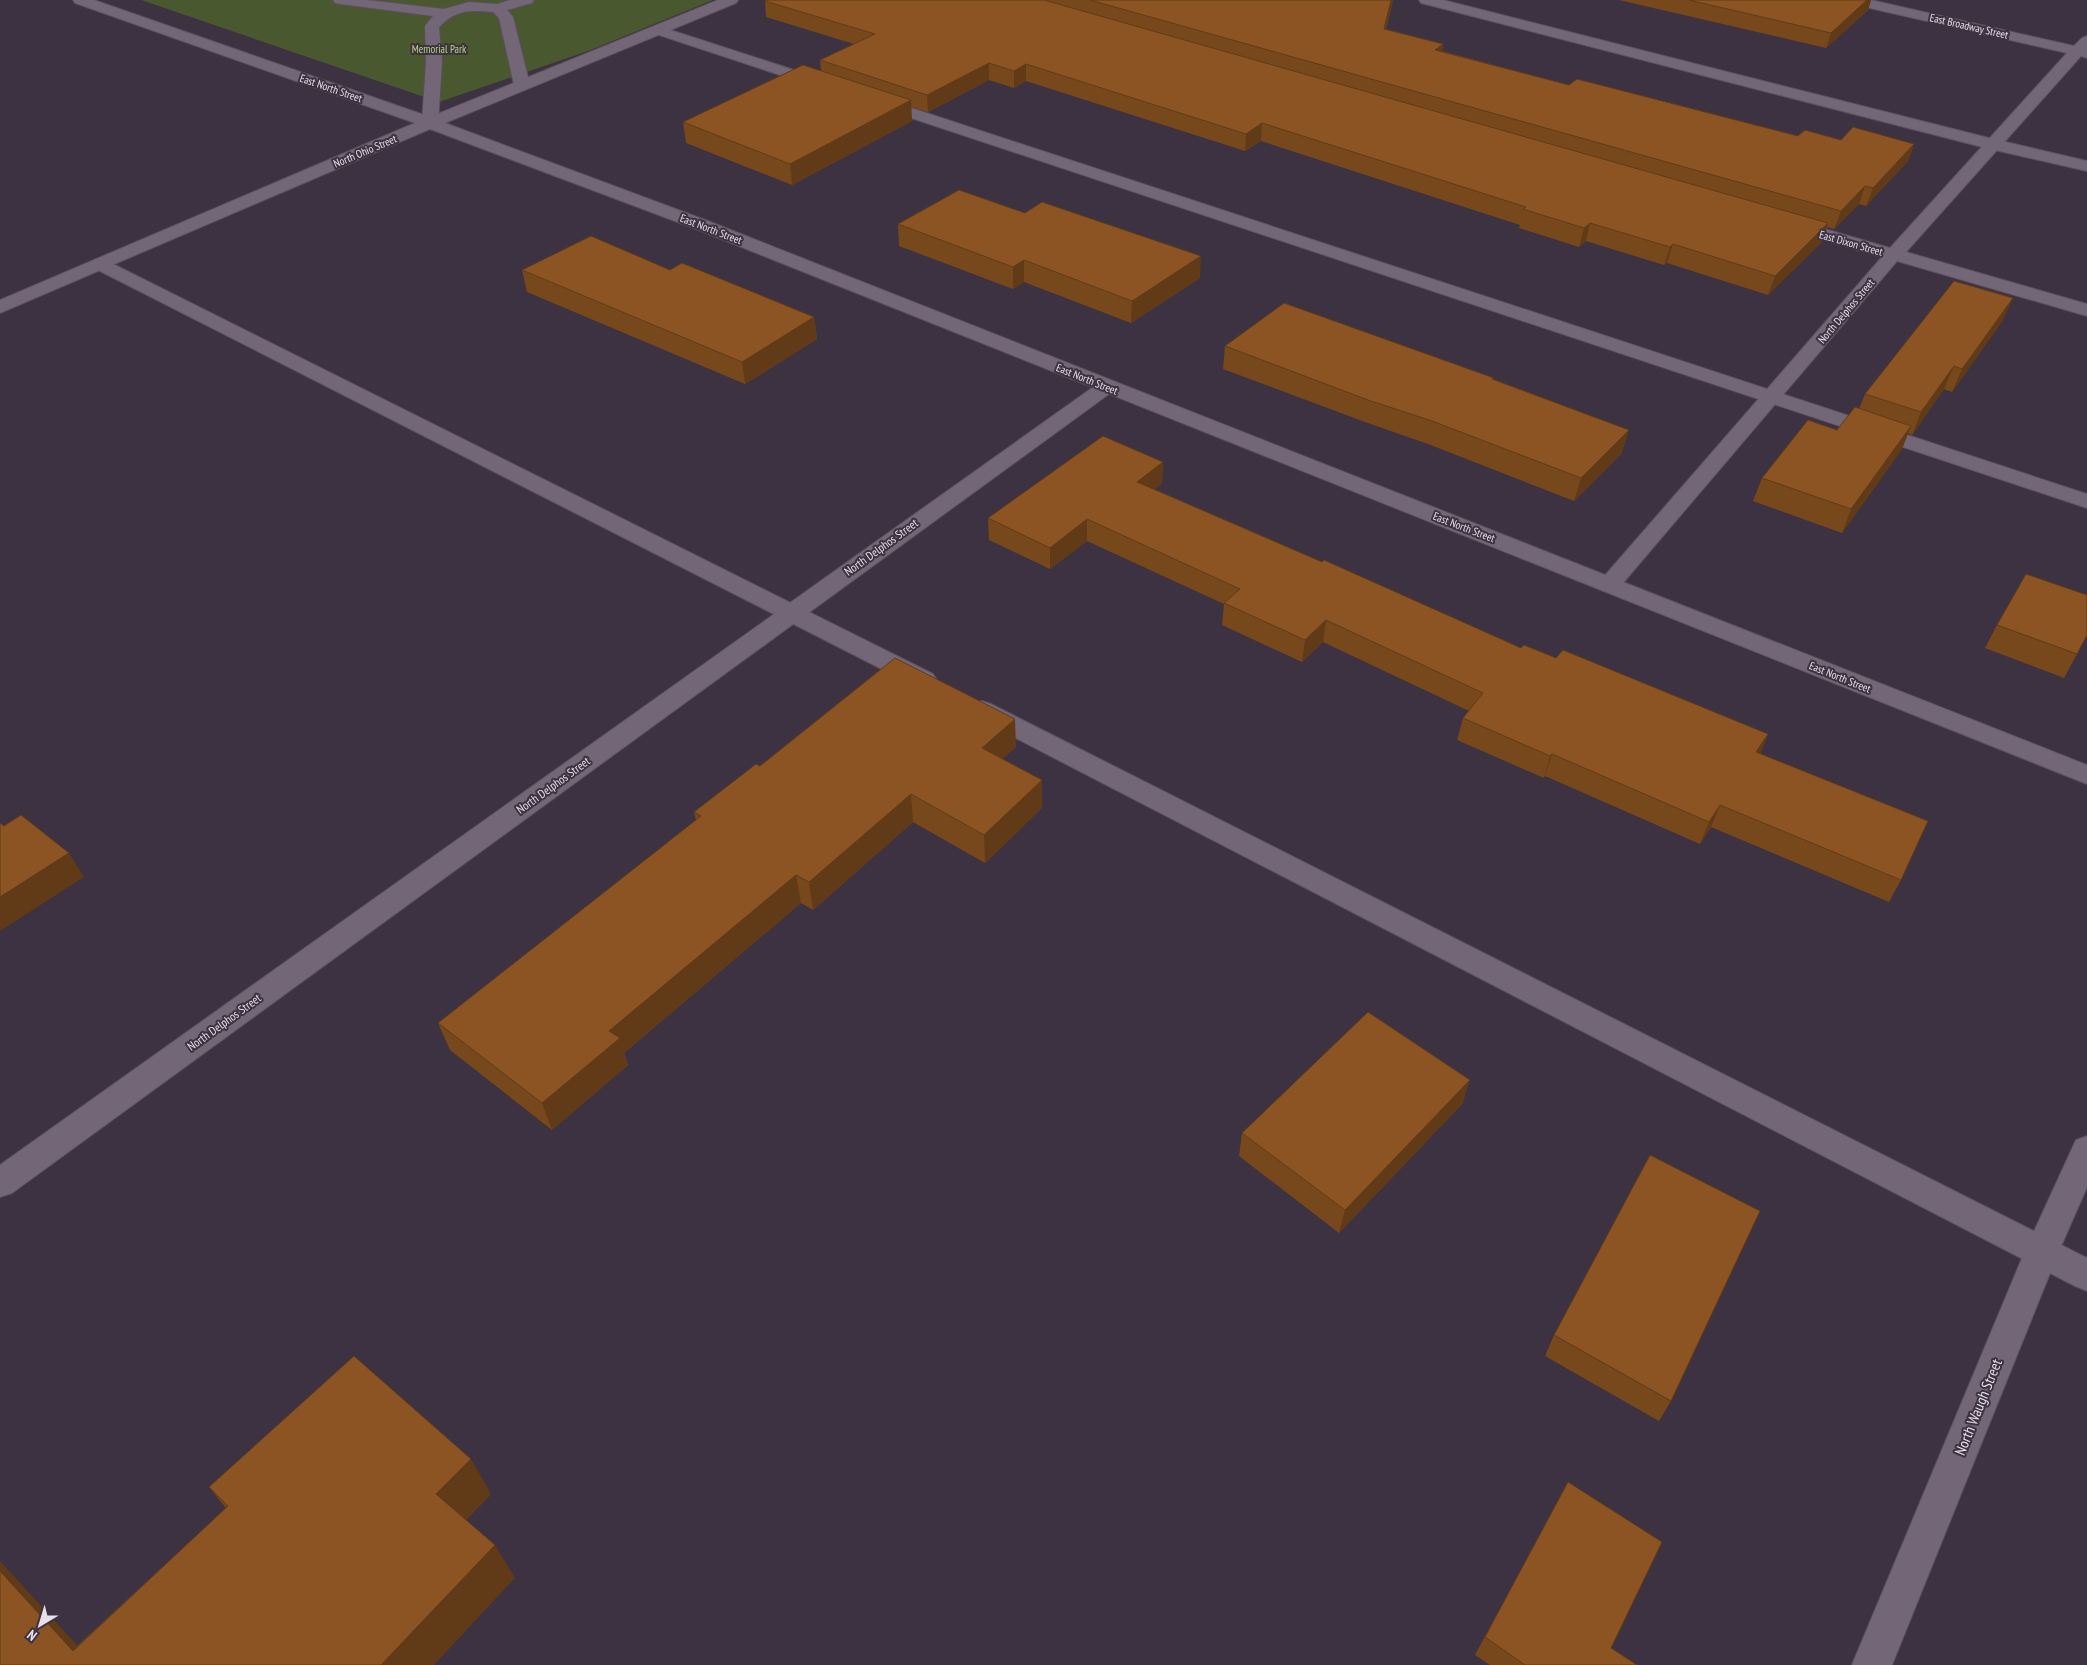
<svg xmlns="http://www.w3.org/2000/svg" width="2087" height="1665" font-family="'PT Sans Narrow',sans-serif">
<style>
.green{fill:#49582f}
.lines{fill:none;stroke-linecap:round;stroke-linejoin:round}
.service-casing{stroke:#5b505e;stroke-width:2}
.minor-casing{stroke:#5b505e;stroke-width:2}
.tertiary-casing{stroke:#5b505e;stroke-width:2}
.service{fill:#736677;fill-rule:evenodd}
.minor{fill:#736677;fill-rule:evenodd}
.tertiary{fill:#736677;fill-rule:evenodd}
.wall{fill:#78481d}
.shaded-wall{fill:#613b18}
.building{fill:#8b5422;stroke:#613b18}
.labels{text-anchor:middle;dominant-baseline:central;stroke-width:4;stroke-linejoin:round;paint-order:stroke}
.far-street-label{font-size:11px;fill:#e7dfe9;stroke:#3d3241}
.far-park-label{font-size:11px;fill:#b6d97b;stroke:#3d3241}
.street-label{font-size:12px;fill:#e7dfe9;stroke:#3d3241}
.near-street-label{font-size:15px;fill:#e7dfe9;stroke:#3d3241}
</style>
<rect width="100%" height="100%" fill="#3d3241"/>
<path class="green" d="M141 0H713L588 51 439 102Z"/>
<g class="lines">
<g class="service-casing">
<path id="service" d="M333 0H367L444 9 469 2 497 4 510 0H534L532 3 507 10 513 17 530 85 528 88H516L514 85 499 18 493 12C470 10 456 9 439 27L442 62 438 123 436 126H424L422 123 426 62 425 26 433 16 340 4 335 3Z
M1419 0H1443L1993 139 2087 161V171L1986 148 1421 3Z
M658 26 828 81 830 84 828 87H816L653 33 651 30 653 27Z
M875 96 2087 494V508L869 104 867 101 869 98Z
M101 258 933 674 937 680 933 686 924 688 915 686 94 268 92 264 94 260Z
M982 701 991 704 2087 1258V1291L2075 1286 973 716 969 710 973 704Z"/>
</g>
<g class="minor-casing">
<path id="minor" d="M1845 0H1871L2074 46 2082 38 2087 36V58L2081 56 1906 252 2087 304V316L1897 261 1617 590 1609 592 1601 590 1597 585 1601 580 1882 257 1782 228 1779 224 1782 220 1788 219 1794 220 1890 248 2067 53 1852 4 1847 3Z
M1106 381 1113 383 1116 387 1113 391 12 1193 0 1197V1165L1099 383Z
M2087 1136V1187L2059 1251 1892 1665H1852L2025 1251 2076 1140Z"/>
</g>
<g class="tertiary-casing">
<path id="tertiary" d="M73 0H94L430 117 718 0H738L736 3 445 123 708 221 2087 765V784L696 229 430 129 0 313V300L415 123 75 3Z"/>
</g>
<use href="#service" class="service"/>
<use href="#minor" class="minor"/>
<use href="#tertiary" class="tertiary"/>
</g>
<path class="wall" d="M766 0H1393L1386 29 1443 44 1442 51 1569 85 1798 136 1841 140 1914 144 1908 161 1866 206 1859 204 1834 229 1827 227 1822 242 1768 295 1667 263 1664 265 1586 241 1579 247 1519 228 1520 225 1261 141 1245 151 1026 81 1014 88 989 80 928 112 911 107 912 121 792 185 686 143 683 122 821 71 820 60 854 44 766 17 765 1Z
M1619 0H1871L1868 10 1826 48Z
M898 224 1200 278 1131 323 1024 282 1013 289 899 246Z
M522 270H670L814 317 817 339 745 384 527 292Z
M2003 320 1952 392 1944 389 1912 435 1908 433 1902 449 1842 533 1753 501 1762 478 1837 430 1859 409 1865 394Z
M1225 346 1493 379 1622 453 1574 501 1428 444 1365 422 1223 369Z
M1163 462 1162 483 1154 489 1521 648 1556 658 1768 734 1760 754 1901 880 1889 902 1711 827 1700 844 1545 776 1544 778 1457 740 1463 718 1469 711 1323 642 1302 662 1222 625 1224 604 1087 541 1050 569 989 540 988 518Z
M1997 625 2077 654 2064 678 1985 648Z
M1016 747 1002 759 1042 780V808L985 863 913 822 813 910 801 903 624 1053 628 1065 552 1130 450 1050 438 1023 696 820 694 812 760 766Z
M1463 1103 1339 1233 1239 1156 1242 1133Z
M1554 1335 1671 1401 1659 1421 1545 1356Z
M1568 1482 1611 1648 1637 1665H1490L1475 1655Z
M209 1487 491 1494 466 1520 515 1578 77 1646 226 1508Z"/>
<path class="shaded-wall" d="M1391 0H1393L1381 45 1384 29Z
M1867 0H1871L1868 10 1826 48 1831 33Z
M1443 44 1440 61 1435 50Z
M989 63V80L928 112 927 95Z
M1026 64V81L1014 88V71Z
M911 100 912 121 792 185 790 164Z
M1262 123 1261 141 1245 151 1246 134Z
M1914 144 1908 161 1866 206 1873 188Z
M1865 186 1859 204 1834 229 1841 211Z
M1590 223 1586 241 1579 247 1584 228Z
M1828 223 1822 242 1768 295 1775 276Z
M1673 244 1667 263 1664 265 1670 247Z
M1201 256 1200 278 1131 323 1132 301Z
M1024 260V282L1013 289V267Z
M2013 298 2003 320 1952 392 1962 369Z
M814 317 817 339 745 384 742 362Z
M1954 366 1944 389 1912 435 1921 412Z
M1911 426 1902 449 1842 533 1851 509Z
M1629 430 1622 453 1574 501 1581 478Z
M1163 462 1162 483 1136 503 1137 482Z
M1087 519V541L1050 569V548Z
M1326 620 1323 642 1302 662 1305 640Z
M1015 719 1016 747 983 776 982 748Z
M1768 734 1759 757 1756 752Z
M1552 754 1545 776 1544 778 1550 756Z
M1042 780V808L985 863 984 835Z
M911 794 913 822 813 910 809 882Z
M1720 805 1711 827 1700 844 1709 822Z
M69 853 84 877 0 931V897Z
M796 875 801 903 624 1053 628 1065 552 1130 542 1103 609 1031Z
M1470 1080 1463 1103 1339 1233 1345 1210Z
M471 1459 491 1494 458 1528 436 1494Z
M495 1545 515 1578 434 1665H381Z
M0 1561 95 1665 73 1651 0 1571Z"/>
<path class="building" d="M766 0H1044L1828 223 1775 276 1673 244 1670 247 1590 223 1584 228 1523 209 1526 207 1262 123 1246 134 1026 64 1014 71 989 63 927 95 820 60 875 34 765 1Z
M1090 0H1391L1384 29 1443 44 1435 50 1569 85 1577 79 1798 136 1805 130 1841 140 1853 127 1914 144 1873 188 1865 186 1841 211Z
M1689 0H1867L1831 33Z
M803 65 911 100 790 164 683 122Z
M959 190 1025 213 1042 202 1201 256 1132 301 1024 260 1013 267 898 224Z
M591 236 670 270 682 263 814 317 742 362 522 270Z
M1954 281 2013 298 1962 369 1954 366 1921 412 1865 394Z
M1284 303 1494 378 1492 379 1629 430 1581 478 1432 421 1368 400 1225 346Z
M1855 407 1911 426 1851 509 1762 478 1808 420 1837 430Z
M1103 436 1163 462 1137 482 1322 562 1324 560 1521 648 1524 645 1556 658 1563 650 1768 734 1756 752 1928 821 1901 880 1720 805 1709 822 1552 754 1550 756 1463 718 1483 693 1326 620 1305 640 1224 603 1240 589 1087 519 1050 548 988 518Z
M2026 574 2087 595V635L2077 654 1997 625Z
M895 658 1015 719 982 748 1042 780 984 835 911 794 809 882 796 875 609 1031 620 1038 542 1103 438 1023 701 816 694 812 756 764 760 766Z
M21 815 69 853 0 897V823L4 826Z
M1368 1012 1470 1080 1345 1210 1242 1133Z
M1650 1155 1760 1211 1671 1401 1554 1335Z
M354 1356 471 1459 436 1494 495 1545 381 1665H0V1571L73 1651 228 1506 209 1487Z
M1568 1482 1662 1542 1611 1648 1637 1665H1525L1485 1637Z"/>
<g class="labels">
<g class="far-street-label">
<text transform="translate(1969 26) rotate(13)">East Broadway Street</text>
<text transform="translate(331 88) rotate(19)">East North Street</text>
<text transform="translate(365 151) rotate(-23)">North Ohio Street</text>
<text transform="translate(711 229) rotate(21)">East North Street</text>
<text transform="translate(1851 243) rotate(16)">East Dixon Street</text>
<text transform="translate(1846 311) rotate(-50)">North Delphos Street</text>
<text transform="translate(1087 379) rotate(22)">East North Street</text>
<text transform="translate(1464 527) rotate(21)">East North Street</text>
<text transform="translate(1840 677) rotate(22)">East North Street</text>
</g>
<g class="far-park-label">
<text x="439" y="49">Memorial Park</text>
</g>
<g class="street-label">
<text transform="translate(881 547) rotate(-36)">North Delphos Street</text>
<text transform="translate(553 785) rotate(-36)">North Delphos Street</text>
<text transform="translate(224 1022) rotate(-36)">North Delphos Street</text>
</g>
<g class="near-street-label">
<text transform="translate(1978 1407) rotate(-68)">North Waugh Street</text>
</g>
</g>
<g transform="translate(40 1625) rotate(218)" stroke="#3d3241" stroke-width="4" paint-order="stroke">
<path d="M0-4L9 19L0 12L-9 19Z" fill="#e7dfe9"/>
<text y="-8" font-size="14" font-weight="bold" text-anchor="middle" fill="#e7dfe9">N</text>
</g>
</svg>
